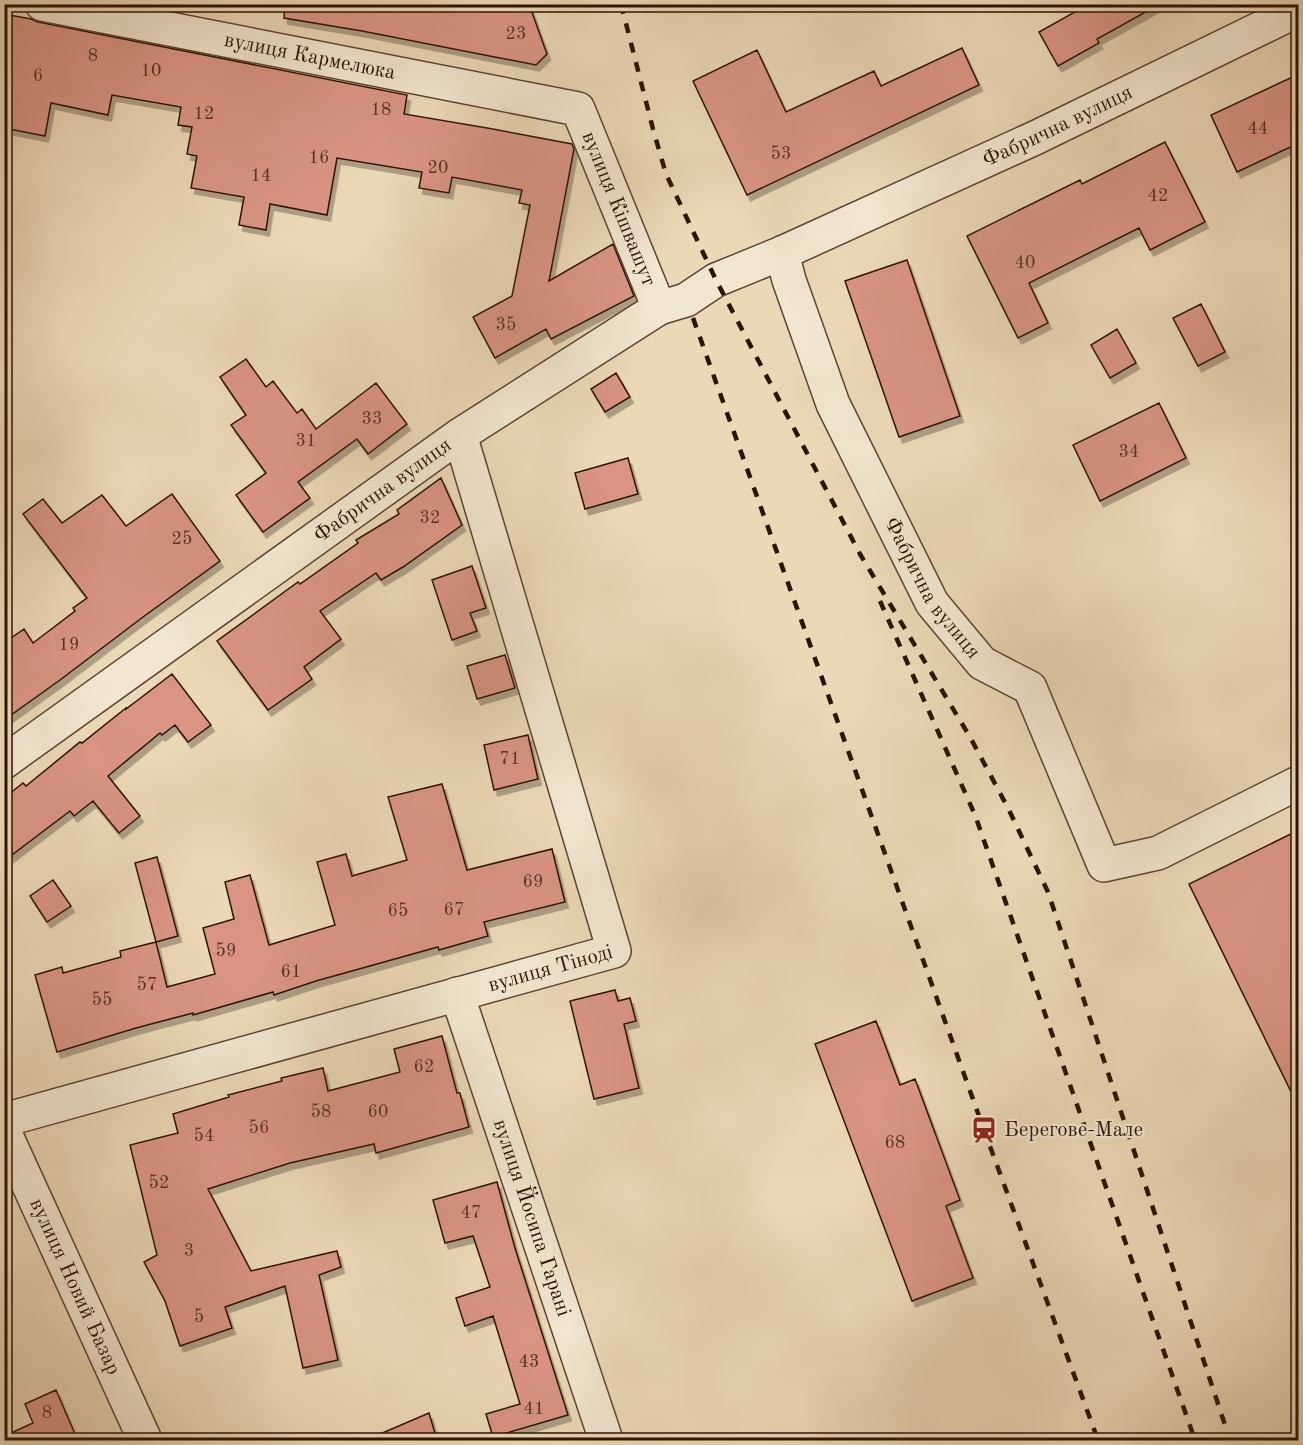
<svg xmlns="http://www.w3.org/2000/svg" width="1303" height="1445" font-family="'Old Standard TT',serif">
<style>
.building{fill:#d99484;stroke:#2c1305;stroke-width:1.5;filter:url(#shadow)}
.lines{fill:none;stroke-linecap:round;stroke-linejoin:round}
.minor-casing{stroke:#5c4432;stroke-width:36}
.minor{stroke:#f2e6d0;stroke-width:33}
.rail{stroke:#2c1305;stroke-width:4.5;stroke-dasharray:10 10;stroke-linecap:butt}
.labels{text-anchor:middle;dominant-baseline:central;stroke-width:4.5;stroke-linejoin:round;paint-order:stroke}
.number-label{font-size:18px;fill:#573325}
.street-label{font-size:21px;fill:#2c1305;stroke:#f2e6d0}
.poi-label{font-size:21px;fill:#2c1305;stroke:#f2e6d0;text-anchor:start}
</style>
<defs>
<filter id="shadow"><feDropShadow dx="3.5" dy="6" stdDeviation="0" flood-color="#0004"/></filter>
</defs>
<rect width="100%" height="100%" fill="#ebd8b7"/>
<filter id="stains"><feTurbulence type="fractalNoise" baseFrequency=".00333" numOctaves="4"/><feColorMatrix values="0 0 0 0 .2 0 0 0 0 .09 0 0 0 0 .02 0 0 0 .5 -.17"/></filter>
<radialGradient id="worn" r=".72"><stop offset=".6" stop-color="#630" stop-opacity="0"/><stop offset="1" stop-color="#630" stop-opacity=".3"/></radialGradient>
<path class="building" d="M285 4H529L547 54 536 65 362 31 284 18Z
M1089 4H1160L1097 39 1099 43 1058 66 1039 32Z
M4 14 31 19 38 22 407 95 404 114 493 129 572 144 574 149 549 281 613 244 634 296 551 339 546 329 495 358 473 317 512 296 530 205 519 203 522 190 452 177 449 193 419 188 422 172 337 158 327 215 270 204 266 230 239 225 244 197 191 188 197 156 187 154 192 127 178 125 181 107 112 95 108 115 51 103 45 136 4 128Z
M962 48 979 85 747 195 693 81 757 50 786 112 874 71 881 86Z
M1299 74V143L1237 172 1211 115Z
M1165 142 1205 222 1150 250 1139 228 1029 283 1048 323 1018 338 967 236 1080 180 1082 184Z
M907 260 960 416 899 437 845 281Z
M1201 304 1225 352 1198 366 1173 318Z
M1117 329 1136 363 1110 378 1091 345Z
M246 359 266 387 273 381 297 413 302 409 316 429 376 383 407 424 368 454 357 439 298 482 310 498 263 532 236 495 266 473 231 425 246 415 220 377Z
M616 373 630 397 605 412 591 389Z
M1159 403 1186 458 1100 501 1073 445Z
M628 458 638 494 585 509 575 473Z
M441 478 462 525 403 567 381 580 376 573 320 611 341 639 304 667 312 679 268 710 217 641 298 582 300 584 358 543 356 540 399 514 397 510Z
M172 494 220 561 143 617 60 680 4 720V643L24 629 33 643 75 611 73 608 87 598 23 514 43 499 62 523 102 495 126 526Z
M472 566 486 608 470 613 477 631 452 640 432 580Z
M505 655 515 688 477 699 467 666Z
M172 674 211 725 188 742 175 725 162 735 160 733 108 776 140 816 119 833 93 801 74 816 70 811 4 861V798L23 783 26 786 80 742 82 743 126 708V709Z
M528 735 538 779 494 790 484 745Z
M442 784 467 870 552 849 565 902 484 922 488 936 439 950 438 947 316 981 274 995 273 992 193 1015V1013L136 1028 57 1052 35 975 62 967 63 973 121 957 120 951 156 942 167 987 215 974 203 928 234 919 225 882 250 875 269 945 335 925 317 862 346 854 352 876 407 860 388 797Z
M1299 830V1108L1189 884Z
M157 857 178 936 156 942 135 863Z
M53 880 71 906 47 922 30 896Z
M615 990 618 1001 630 998 636 1021 624 1024 639 1088 594 1099 570 1001Z
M876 1021 900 1085 915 1079 960 1200 946 1206 973 1278 912 1301 815 1044Z
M442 1036 457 1093H460L469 1127 376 1153 374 1144 290 1163 208 1189 251 1271 337 1251 341 1267 319 1275 338 1360 303 1368 285 1286 225 1307 232 1328 180 1346 165 1301 144 1262 157 1255 130 1145 178 1133 173 1114 229 1097 228 1095 282 1081 281 1078 323 1068 328 1091 400 1072 394 1049Z
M497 1182 515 1248 568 1415 493 1437 486 1414 520 1404 493 1316 465 1326 456 1298 490 1287 473 1236 445 1243 433 1200Z
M56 1390 75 1434 61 1440H4V1436L33 1423 25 1404Z
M429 1413 437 1440H366Z"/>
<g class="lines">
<g class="minor-casing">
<g id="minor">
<path id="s1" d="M42 4 578 109 659 308"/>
<path id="s2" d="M782 253 789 280 833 404 932 603 982 663 1030 688 1104 865 1158 853 1298 783"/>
<path id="s3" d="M4 762 460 435 659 308 686 300 716 280 782 253 1035 138 1298 10"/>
<path id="s4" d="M457 994 606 1440"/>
<path id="s5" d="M4 1120 614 951 460 435"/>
<path id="s6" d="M4 1131 145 1440"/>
</g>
</g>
<use href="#minor" class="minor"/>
<path class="rail" d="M621 4 653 129 666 174 716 280 860 554 970 737 1008 808 1048 892 1230 1440
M693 318 984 1130 1098 1440
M880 601 975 815 1195 1440"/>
</g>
<defs>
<g id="station-bare" transform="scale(2.07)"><path d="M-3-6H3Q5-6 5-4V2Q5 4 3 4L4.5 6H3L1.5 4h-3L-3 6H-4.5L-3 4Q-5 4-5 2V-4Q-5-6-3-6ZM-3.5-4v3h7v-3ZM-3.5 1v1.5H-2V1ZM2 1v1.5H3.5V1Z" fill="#8f2418" stroke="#f2e6d0" stroke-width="2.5" paint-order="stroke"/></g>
</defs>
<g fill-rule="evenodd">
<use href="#station-bare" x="984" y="1130"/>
</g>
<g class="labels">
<g class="number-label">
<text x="516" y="34">23</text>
<text x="93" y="56">8</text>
<text x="151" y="71">10</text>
<text x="38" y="76">6</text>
<text x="381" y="110">18</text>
<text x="204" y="114">12</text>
<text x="1258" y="129">44</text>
<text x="781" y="154">53</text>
<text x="319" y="158">16</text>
<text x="438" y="168">20</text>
<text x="261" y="176">14</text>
<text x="1158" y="196">42</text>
<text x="1025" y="263">40</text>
<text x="506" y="325">35</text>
<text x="372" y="419">33</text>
<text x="306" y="441">31</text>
<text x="1129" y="452">34</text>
<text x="430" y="518">32</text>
<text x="182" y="539">25</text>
<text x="69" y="645">19</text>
<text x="510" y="759">71</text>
<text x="533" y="882">69</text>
<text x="454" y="910">67</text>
<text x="398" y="911">65</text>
<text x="226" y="951">59</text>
<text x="291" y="972">61</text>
<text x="147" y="985">57</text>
<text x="102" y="1000">55</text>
<text x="424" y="1067">62</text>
<text x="321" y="1112">58</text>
<text x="378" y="1112">60</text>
<text x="259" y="1128">56</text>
<text x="204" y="1136">54</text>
<text x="895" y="1143">68</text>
<text x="159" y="1183">52</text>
<text x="471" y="1213">47</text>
<text x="189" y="1251">3</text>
<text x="199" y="1317">5</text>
<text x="529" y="1362">43</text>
<text x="534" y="1409">41</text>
<text x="47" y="1413">8</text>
</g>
<g class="street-label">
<text stroke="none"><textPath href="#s1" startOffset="273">вулиця Кармелюка</textPath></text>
<text stroke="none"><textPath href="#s3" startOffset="1236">Фабрична вулиця</textPath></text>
<text stroke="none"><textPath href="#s1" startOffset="654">вулиця Кішвашут</textPath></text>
<text stroke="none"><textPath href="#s3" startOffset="466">Фабрична вулиця</textPath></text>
<text stroke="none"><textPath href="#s2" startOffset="369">Фабрична вулиця</textPath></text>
<text stroke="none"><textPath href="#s5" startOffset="567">вулиця Тіноді</textPath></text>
<text stroke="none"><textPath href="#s4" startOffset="236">вулиця Йосипа Гарані</textPath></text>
<text stroke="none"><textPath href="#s6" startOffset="171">вулиця Новий Базар</textPath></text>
</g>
<g class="poi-label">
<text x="1004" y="1130">Берегове-Мале</text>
</g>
</g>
<rect width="1303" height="1445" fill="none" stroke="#ebd8b7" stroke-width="24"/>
<rect x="6" y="6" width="1291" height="1433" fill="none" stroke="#2c1305" stroke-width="3"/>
<rect x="12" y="12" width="1279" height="1421" fill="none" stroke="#2c1305" stroke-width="1.5"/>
<rect width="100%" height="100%" filter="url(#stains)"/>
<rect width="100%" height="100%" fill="url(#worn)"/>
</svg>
